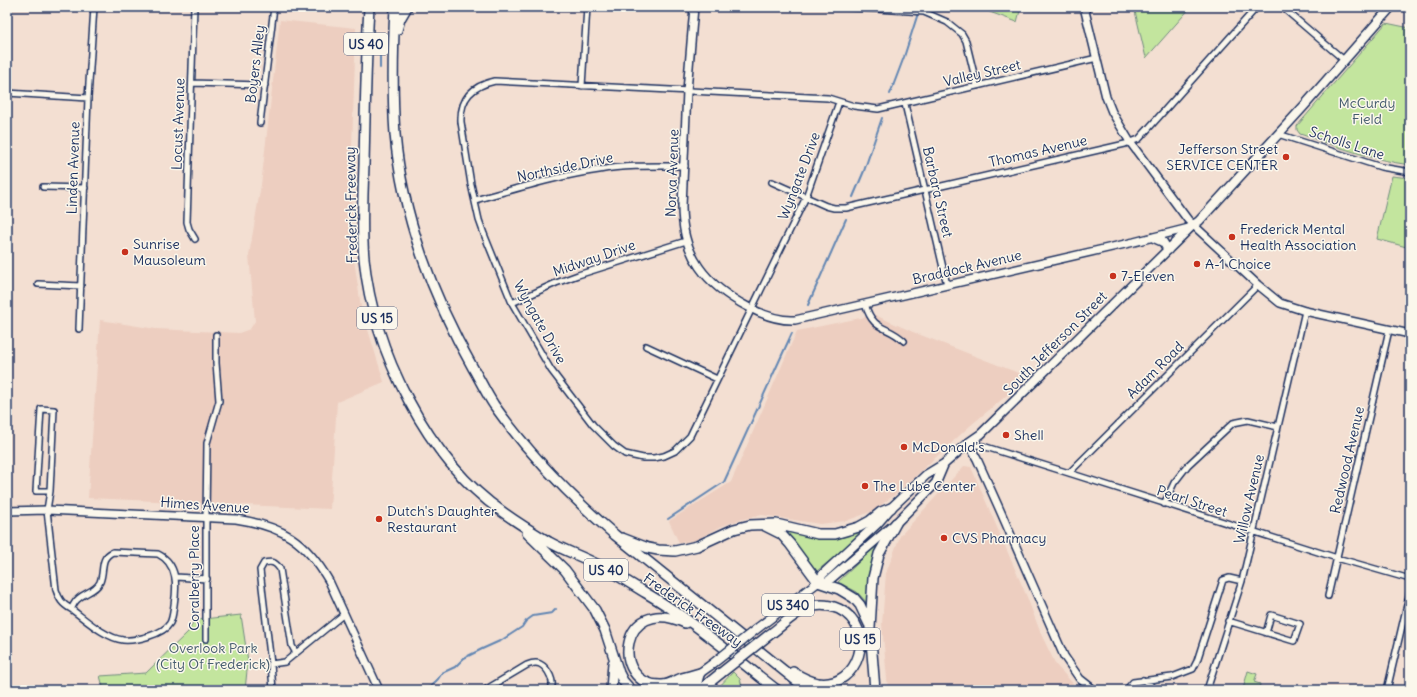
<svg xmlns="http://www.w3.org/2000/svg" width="1417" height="697" font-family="Delius,sans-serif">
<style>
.built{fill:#edcec0}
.green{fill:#c3e59e;stroke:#6f8a7e}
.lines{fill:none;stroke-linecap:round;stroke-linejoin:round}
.stream{stroke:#6286b3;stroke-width:2}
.street-casing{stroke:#1b2f5e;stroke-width:8}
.secondary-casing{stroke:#1b2f5e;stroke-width:10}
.primary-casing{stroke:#1b2f5e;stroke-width:11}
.highway-casing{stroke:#1b2f5e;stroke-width:12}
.street{stroke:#fbf7ec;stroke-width:5}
.secondary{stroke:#fbf7ec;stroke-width:7}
.primary{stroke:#fbf7ec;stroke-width:8}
.highway{stroke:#fbf7ec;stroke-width:9}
.primary-bridge-casing{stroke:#1b2f5e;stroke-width:11;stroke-linecap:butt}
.highway-bridge-casing{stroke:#1b2f5e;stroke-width:12;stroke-linecap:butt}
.primary-bridge{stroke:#fbf7ec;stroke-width:8}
.highway-bridge{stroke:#fbf7ec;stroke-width:9}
.poi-dot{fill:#c8321e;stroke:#fbf7ec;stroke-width:1.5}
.labels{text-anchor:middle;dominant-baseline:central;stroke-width:3;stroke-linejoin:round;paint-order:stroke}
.shield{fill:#fbf7ec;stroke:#5e6b89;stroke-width:1}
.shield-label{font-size:13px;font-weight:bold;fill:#1b2f5e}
.street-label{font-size:14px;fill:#1b2f5e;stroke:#fbf7ec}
.park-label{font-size:14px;fill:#455c6e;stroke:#fbf7ec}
.poi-label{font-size:14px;fill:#1b2f5e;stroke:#fbf7ec;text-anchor:start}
</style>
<rect width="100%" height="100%" fill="#f3dfd2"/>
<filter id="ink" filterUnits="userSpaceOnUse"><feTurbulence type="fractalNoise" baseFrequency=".025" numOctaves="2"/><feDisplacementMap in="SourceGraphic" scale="8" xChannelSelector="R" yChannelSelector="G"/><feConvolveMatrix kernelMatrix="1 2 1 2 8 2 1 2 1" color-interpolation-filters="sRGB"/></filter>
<g filter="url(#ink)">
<path class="built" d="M280 20 356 28 351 176 352 246 361 307 384 382 337 402 330 509 88 498 100 320 156 329 239 333 250 329 255 321 249 255 261 185Z
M875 315 913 332 1029 377 971 425 897 493 873 511 846 521 820 524 762 515 739 520 722 526 696 540 679 543 669 521 731 482 797 331Z
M964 466 971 467 1027 597 1041 634 1056 665 1079 690H888L882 624 886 573 900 536Z"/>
<path class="green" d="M976 7H1021L1017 22Z
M1134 7H1191L1146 58Z
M1386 23 1410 28V165C1372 160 1336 146 1300 134L1297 130V126Z
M1392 176 1410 178V248L1377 239Z
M777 527 797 532 863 530 838 554 817 571 789 536Z
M882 540 868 604 857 592 838 582Z
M241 615 248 661 245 690H104L100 676 146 673 189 631 194 620Z
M1248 671 1257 674 1254 682 1260 684 1259 690 1243 689Z
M733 672 740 679 743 690H716Z"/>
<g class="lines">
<path class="stream" d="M380 68V55
M890 94 904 57 920 7
M853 197 864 171 882 118
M808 305 846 219
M668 519 724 482 792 333
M427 690 438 679 442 673 455 667 464 658 482 649 502 640 522 627 526 621 533 616 552 613 556 609"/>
<g class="street-casing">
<path id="street" d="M194 7 187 222 189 229 195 239
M846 7 924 12 947 22 962 34 966 41 977 86
M1282 7 1344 60
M192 83 265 85
M582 86 587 7
M7 93 88 98
M839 102 806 197 690 436 675 451 664 456 654 458H643L625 454 614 446 593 425 551 370 512 303 484 234 479 220 471 184 461 122C460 98 472 86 495 81L828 98 854 106 878 109 1097 58
M905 104 947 285
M260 123 274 7
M1278 134 1381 167 1410 172
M772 182 826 206 834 208H846L1125 144 1139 139 1257 7
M43 187 85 188
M475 200C516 189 557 176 599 170 627 165 656 166 685 166
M38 284 81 286
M512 303 556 283 578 275 686 241
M865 304C874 333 886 324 904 341
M79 329 88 98 94 7
M646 346 717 379
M968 443 986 447 1069 473 1337 558 1410 579
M1069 473 1258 285
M50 491 54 410 41 409 36 491H50L47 510 56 590C59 599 62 604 71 609 73 606 75 601 78 599 85 592 96 591 100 582 105 570 99 558 113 552L158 554C178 564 177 586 174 605 173 611 173 617 170 623 163 635 135 641 123 640 105 638 85 619 71 609
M1164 504 1174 483 1188 465 1233 423 1248 420 1278 427
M176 577 207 579
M1328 596 1389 330
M1228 621 1294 641 1300 624 1271 615 1266 633
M206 639V518L207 443 219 401 216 363V335
M271 664 260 570 264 563C272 561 275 562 280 569L292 646 296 653
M1143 680 1157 690
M1127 689 1133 682 1172 677 1193 669 1197 661 1223 580 1229 578 1242 581
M273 690 271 664 285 662 344 614
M485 690 527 665C532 663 536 662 540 664 548 668 556 683 550 690
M1207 690 1242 581 1305 311
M1387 690 1410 592"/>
</g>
<g class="secondary-casing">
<path id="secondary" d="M694 7 687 91 682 206C682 256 706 285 748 307 763 315 778 321 795 320L1134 242 1189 228
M1084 7 1106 97 1112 112 1130 142 1188 220 1258 285 1280 303 1305 311 1410 334
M968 443 977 459 999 508 1064 656 1080 679 1094 690
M7 511 47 510 236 519C282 526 305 540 329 581L379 690"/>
</g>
<g class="primary-casing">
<path id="primary" d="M1154 238 1163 242 1168 250
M819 582H827L896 523 936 483 944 464
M759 627 818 582 823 574 878 523 891 508 926 475 944 464 968 443 981 434 1193 225 1199 221 1304 106 1391 7
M676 690 711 665
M690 690 697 684 700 673"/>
</g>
<g class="highway-casing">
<path id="highway" d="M369 7C366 60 365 113 364 165 363 196 361 227 364 258 373 350 427 460 504 513 518 523 534 533 549 542 565 551 584 557 600 566 616 574 631 584 646 593 693 620 734 657 777 690
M395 7C393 49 392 92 395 134 402 215 433 298 473 368 480 380 486 393 494 405 528 453 571 497 615 535L808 690
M397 30 400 19 407 7
M763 525 781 534 790 544 818 582 839 589 854 598 860 605 869 624
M527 533 565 570 595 610 605 630 619 673 623 681 631 690
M622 538 648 548 658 550 675 551 697 546 734 529 750 525 776 524 818 534H835L859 527 870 521 881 512 891 508
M685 623C619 592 609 687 662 685 669 685 676 680 682 678 688 676 694 675 700 673
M769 635C781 627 796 611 809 607 819 604 830 605 839 609 878 628 859 689 818 683 809 681 801 677 793 672
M611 690 613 663
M700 690 721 673
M875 690 870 628 873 578 879 554 896 523"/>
</g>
<use href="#street" class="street"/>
<use href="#secondary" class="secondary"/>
<use href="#primary" class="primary"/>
<use href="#highway" class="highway"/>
<g class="primary-bridge-casing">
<path id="primary-bridge" d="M711 665 759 627"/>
</g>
<g class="highway-bridge-casing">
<path id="highway-bridge" d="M721 673 769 635"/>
</g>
<use href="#primary-bridge" class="primary-bridge"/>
<use href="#highway-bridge" class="highway-bridge"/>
</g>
</g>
<g class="poi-dot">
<circle cx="1286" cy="157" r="4"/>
<circle cx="1232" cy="237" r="4"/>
<circle cx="125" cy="252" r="4"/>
<circle cx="1197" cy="264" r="4"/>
<circle cx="1113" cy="276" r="4"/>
<circle cx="1006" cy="435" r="4"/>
<circle cx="904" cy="447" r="4"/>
<circle cx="865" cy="486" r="4"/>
<circle cx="379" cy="519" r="4"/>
<circle cx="944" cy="538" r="4"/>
</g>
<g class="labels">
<g class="shield">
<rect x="344" y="33" width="44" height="22" rx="3"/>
<rect x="357" y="307" width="40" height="22" rx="3"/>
<rect x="584" y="559" width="44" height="22" rx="3"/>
<rect x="762" y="594" width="52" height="22" rx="3"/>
<rect x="840" y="628" width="40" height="22" rx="3"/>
</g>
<g class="shield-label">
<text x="366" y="44">US 40</text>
<text x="377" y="318">US 15</text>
<text x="606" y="570">US 40</text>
<text x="788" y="605">US 340</text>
<text x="860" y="639">US 15</text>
</g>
<g class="street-label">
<text transform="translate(255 64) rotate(-83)">Boyers Alley</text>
<text transform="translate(982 73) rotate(-13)">Valley Street</text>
<text transform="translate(178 124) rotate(-88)">Locust Avenue</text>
<text transform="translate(1347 143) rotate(18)">Scholls Lane</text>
<text transform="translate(1038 151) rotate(-13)">Thomas Avenue</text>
<text transform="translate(565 167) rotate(-12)">Northside Drive</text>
<text transform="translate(73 168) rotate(-88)">Linden Avenue</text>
<text transform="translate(672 173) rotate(-88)">Norva Avenue</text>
<text transform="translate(799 176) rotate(-69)">Wyngate Drive</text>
<text transform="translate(938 192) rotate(77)">Barbara Street</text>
<text transform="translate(351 205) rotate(-91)">Frederick Freeway</text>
<text transform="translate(594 258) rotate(-19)">Midway Drive</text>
<text transform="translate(967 267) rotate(-13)">Braddock Avenue</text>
<text transform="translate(540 322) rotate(61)">Wyngate Drive</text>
<text transform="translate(1055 343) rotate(-45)">South Jefferson Street</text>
<text transform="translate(1155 370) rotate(-45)">Adam Road</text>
<text transform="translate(1347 460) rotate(-77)">Redwood Avenue</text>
<text transform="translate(1249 499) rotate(-77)">Willow Avenue</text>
<text transform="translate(1192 501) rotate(18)">Pearl Street</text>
<text transform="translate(205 505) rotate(4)">Himes Avenue</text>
<text transform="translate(194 578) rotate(-90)">Coralberry Place</text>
<text transform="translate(693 610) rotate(35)">Frederick Freeway</text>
</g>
<g class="park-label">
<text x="1367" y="103">McCurdy<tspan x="1367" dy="16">Field</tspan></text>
<text x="213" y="648">Overlook Park<tspan x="213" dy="16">(City Of Frederick)</tspan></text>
</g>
<g class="poi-label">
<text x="1278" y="149" text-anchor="end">Jefferson Street<tspan x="1278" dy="16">SERVICE CENTER</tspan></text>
<text x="1240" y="229">Frederick Mental<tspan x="1240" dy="16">Health Association</tspan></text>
<text x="133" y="244">Sunrise<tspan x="133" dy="16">Mausoleum</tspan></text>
<text x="1205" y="264">A-1 Choice</text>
<text x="1121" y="276">7-Eleven</text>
<text x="1014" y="435">Shell</text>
<text x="912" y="447">McDonald's</text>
<text x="873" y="486">The Lube Center</text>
<text x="387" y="511">Dutch's Daughter<tspan x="387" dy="16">Restaurant</tspan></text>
<text x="952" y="538">CVS Pharmacy</text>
</g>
</g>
<rect width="1417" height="697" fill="none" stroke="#fbf7ec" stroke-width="24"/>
<rect x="12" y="12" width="1393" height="673" fill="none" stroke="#1b2f5e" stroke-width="1.5" filter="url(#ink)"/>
</svg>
